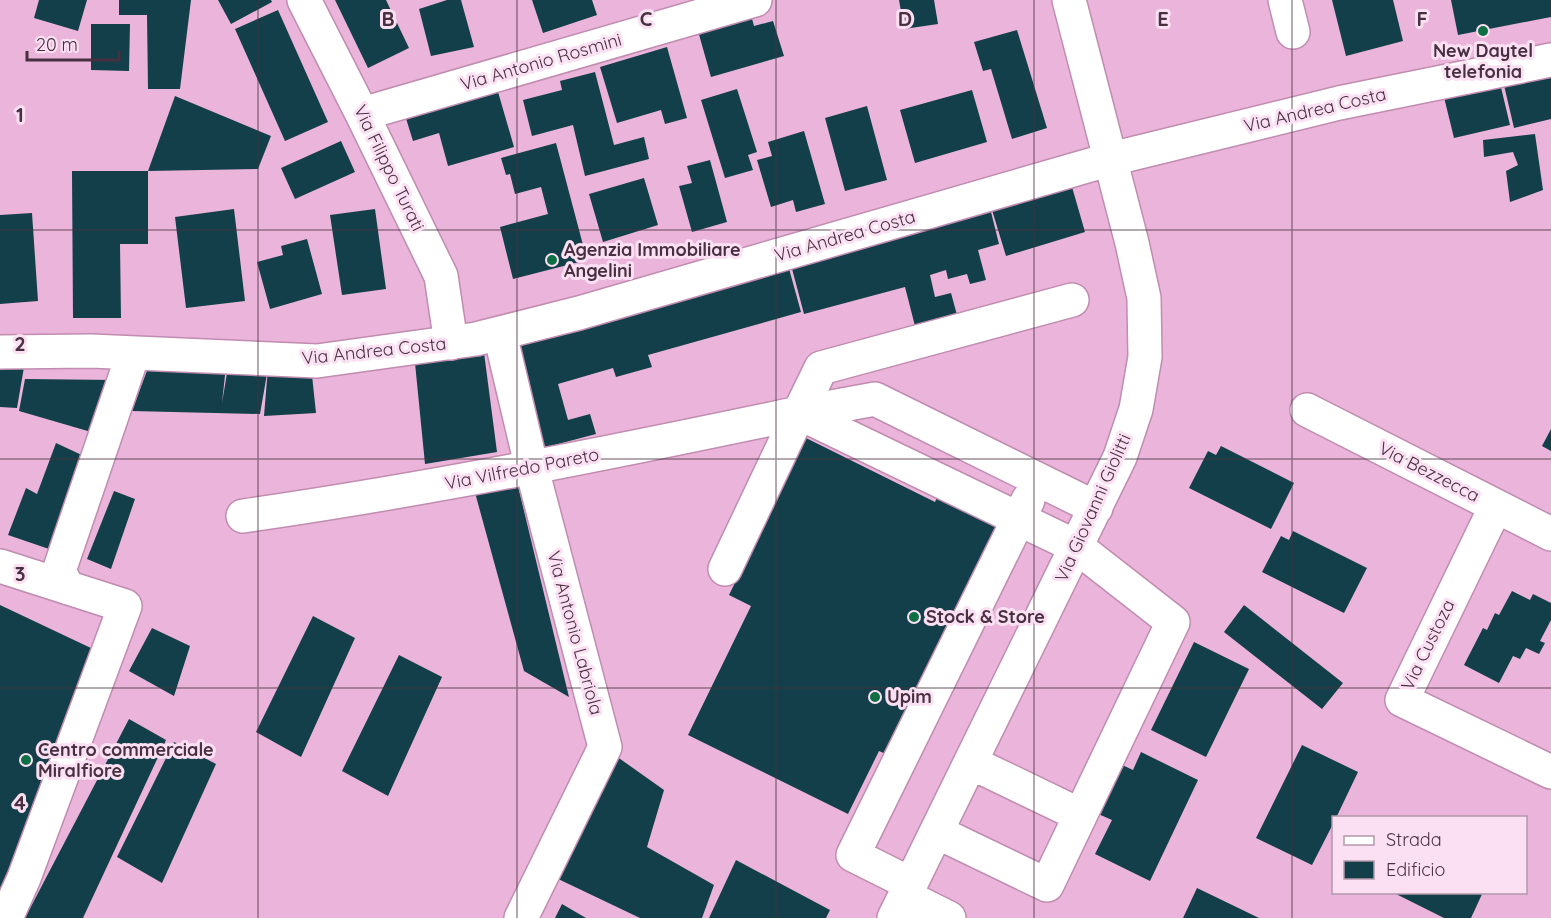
<svg xmlns="http://www.w3.org/2000/svg" width="1551" height="918" font-family="Quicksand,sans-serif">
  <style>
    .building { fill: #133f4a }
    .lines { fill: none; stroke-linecap: round; stroke-linejoin: round }
    .minor-casing { stroke: #c08cb0; stroke-width: 36 }
    .minor { stroke: #fff; stroke-width: 33 }
    .grid { fill: none; stroke: #473140; stroke-width: 1.5; stroke-opacity: 0.55 }
    .poi-dot { fill: #0e6f45; stroke: #fbdff2; stroke-width: 2 }
    .labels { text-anchor: middle; stroke-width: 6; stroke-linejoin: round; paint-order: stroke }
    .poi-label { font-size: 18px; font-weight: bold; fill: #473140; stroke: #fbdff2; text-anchor: start }
    .street-label { font-size: 18px; fill: #473140; stroke: #fbdff2 }
    .grid-label { font-size: 20px; text-anchor: middle; font-weight: bold; fill: #473140; stroke: #fbdff2; stroke-width: 6; stroke-linejoin: round; paint-order: stroke }
  </style>
  <rect width="100%" height="100%" fill="#ebb4da"/>
  <path class="building" d="M 39,0 L 87,0 L 78,31 L 34,18 Z
    M 119,0 L 191,0 L 180,89 L 148,89 L 147,15 L 119,15 Z
    M 218,0 L 271,0 L 272,2 L 231,24 Z
    M 335,0 L 386,0 L 409,48 L 368,68 Z
    M 447,0 L 461,0 L 474,47 L 431,56 L 419,9 Z
    M 532,0 L 592,0 L 597,15 L 543,33 Z
    M 899,0 L 934,0 L 938,24 L 904,29 Z
    M 1332,0 L 1393,0 L 1403,41 L 1346,56 Z
    M 1451,0 L 1551,0 L 1551,17 L 1458,35 Z
    M 278,10 L 328,122 L 285,141 L 235,29 Z
    M 751,15 L 754,26 L 773,21 L 784,56 L 711,77 L 698,31 Z
    M 91,24 L 130,24 L 129,71 L 91,70 Z
    M 1017,30 L 1047,128 L 1012,139 L 991,69 L 983,71 L 974,42 Z
    M 667,47 L 687,118 L 665,124 L 661,110 L 617,123 L 600,67 Z
    M 595,72 L 614,145 L 644,137 L 649,159 L 585,176 L 573,125 L 532,136 L 523,100 L 562,90 L 560,81 Z
    M 1551,72 L 1551,119 L 1514,128 L 1503,81 Z
    M 1499,79 L 1510,125 L 1454,138 L 1443,93 Z
    M 496,85 L 514,147 L 448,166 L 439,133 L 413,141 L 404,112 Z
    M 737,89 L 757,152 L 748,155 L 753,170 L 725,178 L 701,100 Z
    M 972,90 L 987,142 L 915,163 L 900,110 Z
    M 175,96 L 271,136 L 258,169 L 148,171 Z
    M 867,106 L 887,180 L 845,191 L 825,118 Z
    M 804,131 L 825,204 L 796,212 L 793,200 L 771,207 L 757,160 L 772,156 L 768,142 Z
    M 1535,134 L 1543,190 L 1510,202 L 1506,171 L 1518,165 L 1513,152 L 1484,157 L 1483,140 Z
    M 341,141 L 355,172 L 295,199 L 281,168 Z
    M 556,143 L 587,260 L 513,279 L 500,227 L 548,214 L 541,187 L 515,194 L 510,174 L 506,175 L 501,158 Z
    M 710,160 L 727,222 L 692,232 L 679,186 L 692,183 L 687,166 Z
    M 72,171 L 148,171 L 148,244 L 120,244 L 121,318 L 73,318 Z
    M 644,178 L 658,225 L 603,242 L 589,194 Z
    M 1072,187 L 1085,232 L 1006,256 L 992,210 Z
    M 234,209 L 245,301 L 186,308 L 175,217 Z
    M 375,209 L 386,289 L 342,295 L 330,215 Z
    M 991,212 L 999,244 L 978,250 L 986,280 L 970,284 L 967,274 L 948,279 L 946,270 L 930,275 L 935,297 L 951,293 L 957,315 L 915,326 L 905,287 L 804,314 L 791,265 Z
    M 32,213 L 38,301 L 0,304 L 0,215 Z
    M 307,239 L 322,294 L 270,309 L 257,262 L 283,255 L 281,246 Z
    M 788,265 L 801,312 L 648,355 L 652,367 L 616,377 L 613,368 L 558,384 L 568,420 L 590,414 L 596,434 L 543,448 L 513,343 Z
    M 483,345 L 497,452 L 425,464 L 414,353 Z
    M 0,365 L 24,367 L 17,408 L 0,407 Z
    M 226,366 L 222,403 L 228,367 L 311,366 L 316,413 L 264,416 L 268,368 L 260,414 L 132,411 L 148,368 Z
    M 25,379 L 114,380 L 98,434 L 19,411 Z
    M 1551,429 L 1551,451 L 1542,446 Z
    M 806,438 L 935,502 L 939,493 L 1002,524 L 888,755 L 879,751 L 848,814 L 688,735 L 751,606 L 729,595 Z
    M 56,443 L 86,457 L 49,549 L 8,535 L 26,488 L 37,494 Z
    M 1221,446 L 1294,483 L 1271,529 L 1189,488 L 1208,451 L 1216,455 Z
    M 517,482 L 569,697 L 524,671 L 474,489 Z
    M 114,491 L 135,499 L 111,569 L 87,559 Z
    M 1293,531 L 1367,568 L 1344,613 L 1262,572 L 1281,536 L 1289,540 Z
    M 1512,591 L 1530,600 L 1533,594 L 1551,603 L 1551,620 L 1540,641 L 1545,643 L 1539,654 L 1526,648 L 1520,659 L 1513,656 L 1499,683 L 1464,665 L 1483,628 L 1487,630 L 1495,613 L 1499,615 Z
    M 0,605 L 93,649 L 0,894 Z
    M 1244,605 L 1343,683 L 1322,709 L 1224,632 Z
    M 313,616 L 355,638 L 301,757 L 256,732 Z
    M 152,628 L 190,646 L 174,696 L 129,671 Z
    M 1194,642 L 1249,669 L 1206,757 L 1151,730 Z
    M 399,655 L 442,677 L 388,796 L 342,771 Z
    M 129,719 L 166,740 L 83,918 L 25,918 Z
    M 174,742 L 216,764 L 162,883 L 117,857 Z
    M 1302,745 L 1358,772 L 1336,818 L 1334,818 L 1334,822 L 1312,865 L 1256,838 Z
    M 1141,752 L 1198,780 L 1150,881 L 1095,854 L 1112,820 L 1096,813 L 1120,764 L 1133,770 Z
    M 616,756 L 664,790 L 647,847 L 714,885 L 702,918 L 640,918 L 554,877 Z
    M 736,860 L 830,910 L 826,918 L 709,918 Z
    M 1197,888 L 1259,918 L 1183,918 Z
    M 1392,892 L 1483,892 L 1471,918 L 1444,918 Z
    M 562,904 L 586,918 L 555,918 Z"/>
  <g class="lines">
    <defs>
      <path id="minor" d="M 304,0 L 362,114 L 441,276 L 451,343
        M 1285,0 L 1293,32
        M 362,114 L 755,0
        M 500,334 L 532,469 L 605,747 L 521,918
        M 0,352 L 91,351 L 317,361 L 476,339 L 579,313 L 1111,159 L 1339,103 L 1551,60
        M 1307,410 L 1551,534
        M 799,413 L 1077,547 L 1173,622 L 1047,885 L 937,832
        M 799,413 L 821,368 L 1072,300
        M 1496,506 L 1402,700 L 1551,772
        M 243,516 C 431,489 614,452 799,413
        M 0,566 L 125,606 L 24,878 L 6,918
        M 725,569 L 799,413 L 875,399 L 1096,508
        M 68,588 L 59,571 L 133,354
        M 972,763 L 1080,815
        M 911,884 L 853,855 L 1028,500
        M 905,896 L 949,918
        M 894,918 L 1120,457 L 1136,409 L 1145,357 L 1144,298 L 1132,243 L 1069,0"/>
    </defs>
    <use href="#minor" class="minor-casing"/>
    <use href="#minor" class="minor"/>
  </g>
  <path class="grid" d="M 258,0 L 258,918M 517,0 L 517,918M 776,0 L 776,918M 1034,0 L 1034,918M 1292,0 L 1292,918M 0,230 L 1551,230M 0,459 L 1551,459M 0,688 L 1551,688"/>
  <g class="poi-dot">
    <circle cx="1483" cy="31" r="6"/>
    <circle cx="552" cy="260" r="6"/>
    <circle cx="914" cy="617" r="6"/>
    <circle cx="875" cy="697" r="6"/>
    <circle cx="26" cy="760" r="6"/>
  </g>
  <g class="labels">
    <g class="poi-label">
      <text x="1483" y="57" text-anchor="middle">New Daytel<tspan x="1483" dy="21">telefonia</tspan></text>
      <text x="564" y="256">Agenzia Immobiliare<tspan x="564" dy="21">Angelini</tspan></text>
      <text x="926" y="623">Stock &amp; Store</text>
      <text x="887" y="703">Upim</text>
      <text x="38" y="756">Centro commerciale<tspan x="38" dy="21">Miralfiore</tspan></text>
    </g>
    <g class="street-label">
      <text transform="translate(541 62) rotate(-16)" y="6">Via Antonio Rosmini</text>
      <text transform="translate(1315 110) rotate(-13)" y="6">Via Andrea Costa</text>
      <text transform="translate(389 168) rotate(64)" y="6">Via Filippo Turati</text>
      <text transform="translate(845 236) rotate(-16)" y="6">Via Andrea Costa</text>
      <text transform="translate(374 351) rotate(-6)" y="6">Via Andrea Costa</text>
      <text transform="translate(522 469) rotate(-11)" y="6">Via Vilfredo Pareto</text>
      <text transform="translate(1429 472) rotate(27)" y="6">Via Bezzecca</text>
      <text transform="translate(1093 508) rotate(-66)" y="6">Via Giovanni Giolitti</text>
      <text transform="translate(575 633) rotate(75)" y="6">Via Antonio Labriola</text>
      <text transform="translate(1428 645) rotate(-64)" y="6">Via Custoza</text>
    </g>
  </g>
  <g class="grid-label">
    <text x="388" y="26">B</text>
    <text x="646" y="26">C</text>
    <text x="905" y="26">D</text>
    <text x="1163" y="26">E</text>
    <text x="1422" y="26">F</text>
    <text x="20" y="122">1</text>
    <text x="20" y="351">2</text>
    <text x="20" y="581">3</text>
    <text x="20" y="810">4</text>
  </g>
  <rect x="1332" y="816" width="195" height="78" fill="#fbdff2" stroke="#b399ab" stroke-width="1.5"/>
  <rect x="1344" y="836" width="30" height="9" fill="#ffffff" stroke="#b399ab" stroke-width="1.5"/>
  <text x="1386" y="846" font-size="18" fill="#473140">Strada</text>
  <rect x="1344" y="861" width="30" height="18" fill="#133f4a" stroke="#b399ab" stroke-width="1.5"/>
  <text x="1386" y="876" font-size="18" fill="#473140">Edificio</text>
  <path d="M27 51v9h92v-9" fill="none" stroke="#473140" stroke-width="3"/>
  <text x="36" y="51" font-size="18" fill="#473140" stroke="#fbdff2" stroke-width="4.5" paint-order="stroke">20 m</text>
</svg>
